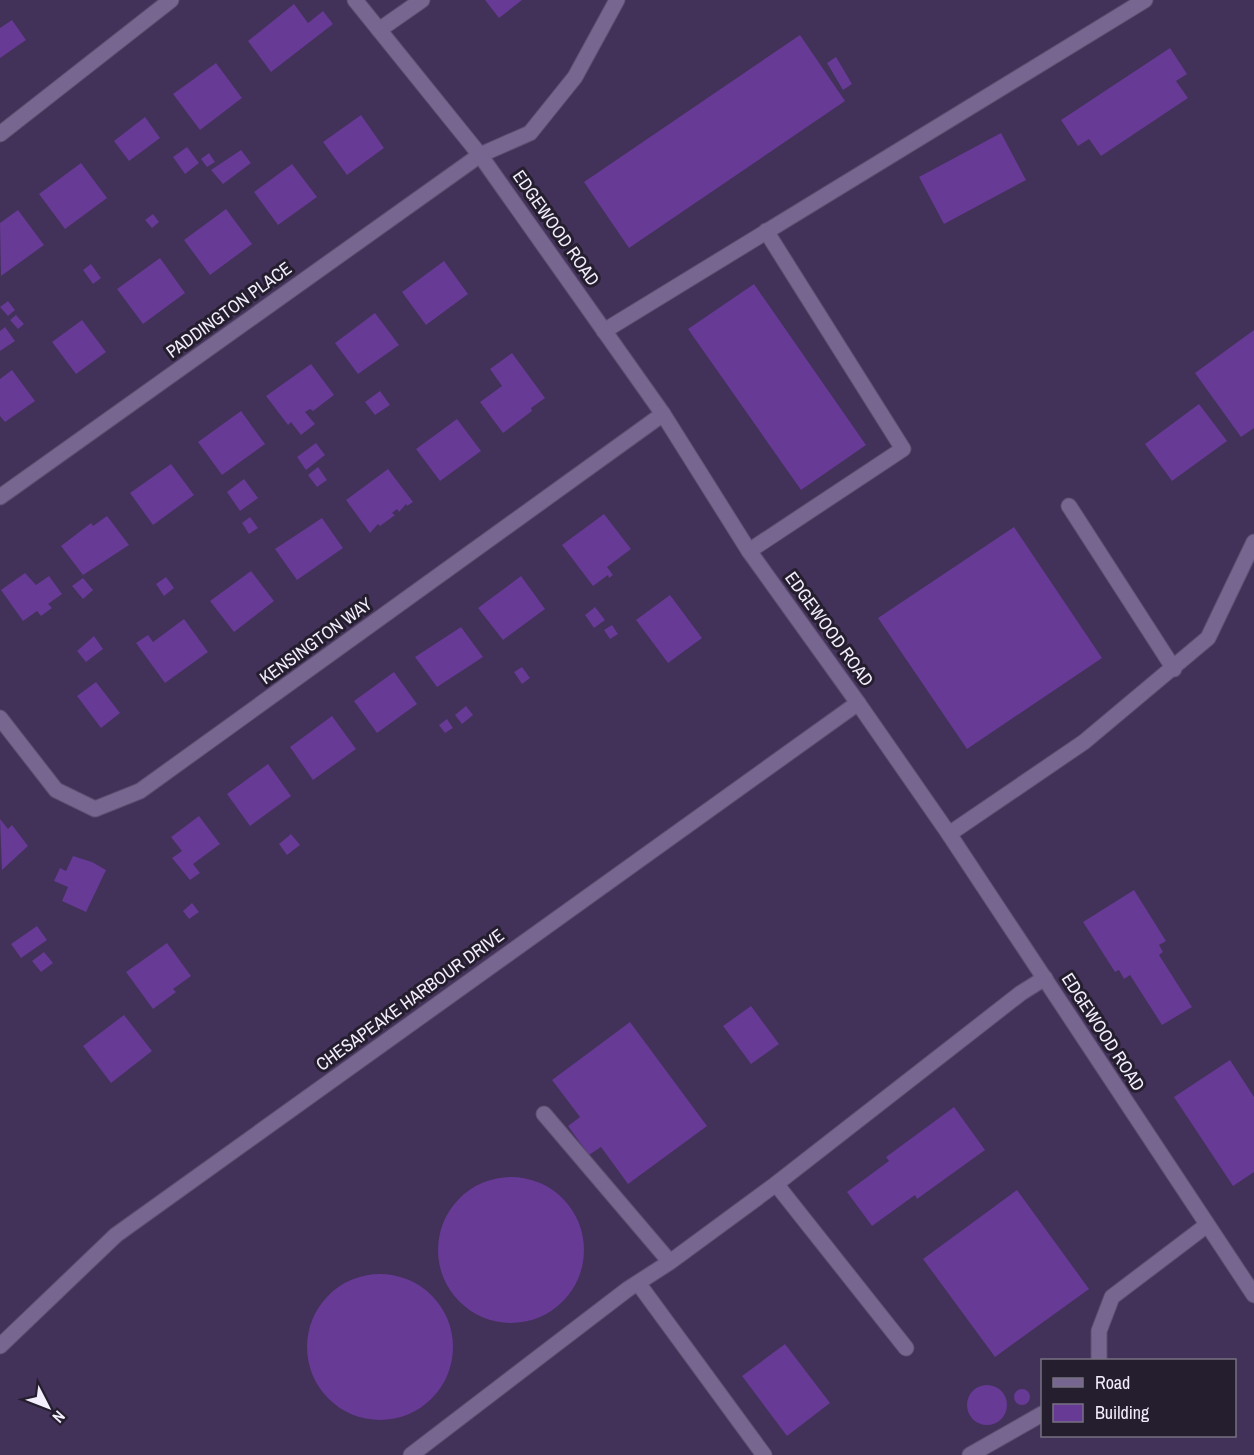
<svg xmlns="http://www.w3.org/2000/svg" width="1254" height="1455" font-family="'Archivo Narrow',sans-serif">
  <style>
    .building { fill: #663a95 }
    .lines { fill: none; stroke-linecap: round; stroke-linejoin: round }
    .service-casing { stroke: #5e4f72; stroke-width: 17 }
    .minor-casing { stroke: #5e4f72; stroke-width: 17 }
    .tertiary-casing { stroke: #5e4f72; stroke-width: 17 }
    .service { stroke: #77668f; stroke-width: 15 }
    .minor { stroke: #77668f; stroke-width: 15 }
    .tertiary { stroke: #77668f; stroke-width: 15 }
    .labels { text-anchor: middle; stroke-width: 6; stroke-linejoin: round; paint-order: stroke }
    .street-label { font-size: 18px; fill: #f3eefc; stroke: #251e2f }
  </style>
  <rect width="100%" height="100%" fill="#423158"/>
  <path class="building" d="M 485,0 L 522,0 L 499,18 Z
    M 294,4 L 308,23 L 323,11 L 333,24 L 271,72 L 248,41 Z
    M 12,20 L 26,40 L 0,58 L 0,28 Z
    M 800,35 L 845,101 L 629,248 L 584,182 Z
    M 1170,48 L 1187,74 L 1176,81 L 1188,98 L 1101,156 L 1089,139 L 1078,146 L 1061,120 Z
    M 836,57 L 852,84 L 843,90 L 827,63 Z
    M 216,63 L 242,98 L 200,130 L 173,94 Z
    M 361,115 L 384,148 L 347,175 L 323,142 Z
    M 145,117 L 160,138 L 129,161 L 114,141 Z
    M 1001,133 L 1026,180 L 944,224 L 919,177 Z
    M 187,147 L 199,163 L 185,174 L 173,157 Z
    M 241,150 L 251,163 L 223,184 L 211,170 Z
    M 209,153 L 215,162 L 207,167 L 201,159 Z
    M 81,163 L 107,198 L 65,229 L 39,194 Z
    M 292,164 L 317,197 L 278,225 L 254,192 Z
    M 226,209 L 252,244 L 210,275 L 184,240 Z
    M 18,210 L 44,245 L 1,276 L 0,223 Z
    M 153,214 L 159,222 L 152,228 L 145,220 Z
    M 160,258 L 185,293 L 143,324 L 117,289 Z
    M 444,261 L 468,294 L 426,325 L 402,292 Z
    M 91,264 L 101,278 L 93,284 L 83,270 Z
    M 754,284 L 866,445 L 801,490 L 688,329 Z
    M 8,301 L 15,310 L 8,316 L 0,307 Z
    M 375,313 L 399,345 L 358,374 L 335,343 Z
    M 16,315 L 24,324 L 18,329 L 10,320 Z
    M 82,320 L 106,352 L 76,374 L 52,342 Z
    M 5,327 L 15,341 L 0,351 L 0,331 Z
    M 1254,330 L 1254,428 L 1241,437 L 1195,373 Z
    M 512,353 L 545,398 L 531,408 L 532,411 L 503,433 L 480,402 L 502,386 L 490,369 Z
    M 311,364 L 334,395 L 313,411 L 310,409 L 305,412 L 315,424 L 301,435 L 291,422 L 288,425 L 266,396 Z
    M 12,370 L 35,401 L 5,422 L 0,416 L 0,379 Z
    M 380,391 L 390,405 L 375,415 L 365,402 Z
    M 1199,404 L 1227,441 L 1172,481 L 1145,444 Z
    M 241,411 L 265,444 L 222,475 L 198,442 Z
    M 457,419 L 481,451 L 440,481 L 416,449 Z
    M 316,443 L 325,455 L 306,470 L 297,457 Z
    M 171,464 L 194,495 L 153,525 L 130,493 Z
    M 318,467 L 327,480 L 317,487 L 308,475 Z
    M 388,469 L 413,502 L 407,506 L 406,504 L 399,512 L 397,509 L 392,513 L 395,515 L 380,526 L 378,524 L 370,533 L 346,500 Z
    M 244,479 L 258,498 L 240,511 L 227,492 Z
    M 604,514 L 631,549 L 607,567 L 613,575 L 609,578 L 608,575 L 593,586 L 562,545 Z
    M 107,516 L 129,545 L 83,575 L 61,546 L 91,523 L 93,526 Z
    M 250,517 L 258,528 L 249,534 L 242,523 Z
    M 322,518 L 343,548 L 297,580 L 275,549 Z
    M 1014,527 L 1102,658 L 967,749 L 878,618 Z
    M 251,571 L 274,601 L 234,632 L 210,601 Z
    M 25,573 L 36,585 L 49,576 L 62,594 L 48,604 L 52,608 L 41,616 L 37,611 L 23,621 L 1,590 Z
    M 521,576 L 545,609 L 503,640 L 478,608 Z
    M 166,577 L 174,588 L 164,596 L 156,584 Z
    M 83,578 L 93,590 L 83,599 L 72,586 Z
    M 670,595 L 702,638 L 668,663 L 636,620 Z
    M 595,607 L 605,620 L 594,628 L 585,615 Z
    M 184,619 L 208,652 L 165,683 L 136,643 L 148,635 L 153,642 Z
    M 612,625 L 618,634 L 610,639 L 604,630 Z
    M 461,627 L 483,657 L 437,687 L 415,657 Z
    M 94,636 L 103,649 L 86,662 L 77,651 Z
    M 522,667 L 530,678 L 522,684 L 514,672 Z
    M 394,672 L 417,704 L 377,733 L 354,701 Z
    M 96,682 L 120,713 L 101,728 L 77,696 Z
    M 466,706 L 473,715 L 462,724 L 455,715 Z
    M 332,716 L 356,749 L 313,780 L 290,747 Z
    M 447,719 L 453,728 L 445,733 L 439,725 Z
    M 268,764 L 291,796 L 250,826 L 227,794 Z
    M 199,816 L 220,844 L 193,864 L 200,873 L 190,880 L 172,858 L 182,851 L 171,837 Z
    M 0,819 L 8,829 L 12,825 L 28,846 L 2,870 Z
    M 291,834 L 300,845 L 287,855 L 279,844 Z
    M 73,856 L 92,862 L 106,870 L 86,912 L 62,901 L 68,887 L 54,881 L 60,868 L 66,871 Z
    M 1134,890 L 1166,941 L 1159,945 L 1163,952 L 1159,955 L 1192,1007 L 1162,1025 L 1130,975 L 1124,979 L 1119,970 L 1115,972 L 1083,922 Z
    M 192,903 L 199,912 L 189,919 L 183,911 Z
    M 37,926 L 47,940 L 21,958 L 11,944 Z
    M 167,943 L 191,976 L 173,989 L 176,992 L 153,1009 L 126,972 Z
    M 44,952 L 53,963 L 41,972 L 32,961 Z
    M 751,1006 L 779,1044 L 751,1064 L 723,1026 Z
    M 124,1015 L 152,1051 L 111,1083 L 83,1046 Z
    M 630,1022 L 707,1126 L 628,1184 L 601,1147 L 589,1155 L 568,1126 L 580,1117 L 552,1080 Z
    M 1230,1060 L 1254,1097 L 1254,1172 L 1233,1186 L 1174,1097 Z
    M 954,1107 L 985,1150 L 917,1199 L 915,1195 L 872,1226 L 847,1192 L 889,1161 L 886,1157 Z
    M438 1250a73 73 0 1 1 146 0a73 73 0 1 1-146 0Z
    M 1017,1190 L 1089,1289 L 995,1357 L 923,1259 Z
    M307 1347a73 73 0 1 1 146 0a73 73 0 1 1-146 0Z
    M 785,1344 L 830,1403 L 787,1436 L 742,1376 Z
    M967 1405a20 20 0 1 1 40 0a20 20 0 1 1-40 0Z
    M1014 1397a8 8 0 1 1 16 0a8 8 0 1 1-16 0Z"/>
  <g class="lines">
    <defs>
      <path id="service" d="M 379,30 L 422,0
        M 604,331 L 1145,0
        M 1069,506 L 1174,669
        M 749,551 L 903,449 L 766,231
        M 949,834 L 1084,742 L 1208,638 L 1254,542
        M 544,1114 L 670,1262
        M 776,1184 L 906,1348
        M 638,1283 L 764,1455
        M 1099,1360 L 1099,1331 L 1112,1297 L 1207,1225
        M 411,1455 L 628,1289 L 670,1262 L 776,1184 L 1021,993 L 1045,978
        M 970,1455 L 1042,1414"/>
      <path id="minor" d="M 0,134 L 171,0
        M 0,497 L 480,155 L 530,133 L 575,77 L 617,0
        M 0,718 L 56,790 L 95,809 L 140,791 L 663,414
        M 0,1346 L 116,1235 L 858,703 L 949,834 L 1254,1295"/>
      <path id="tertiary" d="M 355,0 L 480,155 L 663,414 L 749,551 L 858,703"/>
    </defs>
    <use href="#service" class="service-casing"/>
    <use href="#minor" class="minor-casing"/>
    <use href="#tertiary" class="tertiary-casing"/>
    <use href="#service" class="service"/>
    <use href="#minor" class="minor"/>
    <use href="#tertiary" class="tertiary"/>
  </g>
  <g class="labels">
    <g class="street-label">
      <text transform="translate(556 228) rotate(55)" y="6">EDGEWOOD ROAD</text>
      <text transform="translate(229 310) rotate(-36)" y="6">PADDINGTON PLACE</text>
      <text transform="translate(829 629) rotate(54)" y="6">EDGEWOOD ROAD</text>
      <text transform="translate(316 641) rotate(-36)" y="6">KENSINGTON WAY</text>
      <text transform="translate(410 1000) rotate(-36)" y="6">CHESAPEAKE HARBOUR DRIVE</text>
      <text transform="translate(1103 1032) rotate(57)" y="6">EDGEWOOD ROAD</text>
    </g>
  </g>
  <rect x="1041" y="1359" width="195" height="78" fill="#251e2f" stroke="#777181" stroke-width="1.5"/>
  <rect x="1053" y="1378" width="30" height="9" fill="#77668f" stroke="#777181" stroke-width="1.5"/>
  <text x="1095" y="1389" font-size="18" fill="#f3eefc">Road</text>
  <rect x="1053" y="1404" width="30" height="18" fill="#663a95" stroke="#777181" stroke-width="1.5"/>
  <text x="1095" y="1419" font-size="18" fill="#f3eefc">Building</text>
  <g transform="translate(48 1407) rotate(132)" stroke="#251e2f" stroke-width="4.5" paint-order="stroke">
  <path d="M0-4.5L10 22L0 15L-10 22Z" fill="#f3eefc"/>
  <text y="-9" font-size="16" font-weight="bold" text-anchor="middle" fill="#f3eefc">N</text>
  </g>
</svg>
